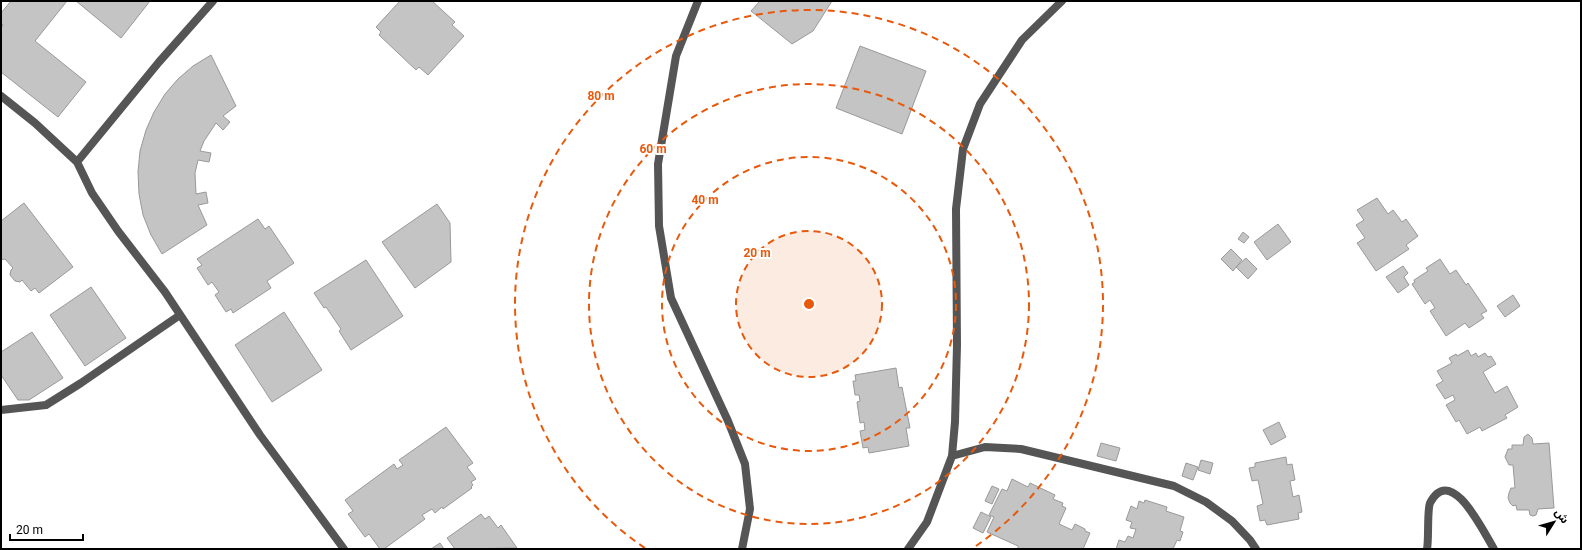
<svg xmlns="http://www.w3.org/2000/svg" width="1582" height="550" font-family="Roboto,'Noto Sans Arabic',sans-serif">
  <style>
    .building { fill: #c4c4c4; stroke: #999 }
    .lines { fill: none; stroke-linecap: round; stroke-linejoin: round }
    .minor { stroke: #555; stroke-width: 8 }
    .ring { fill: none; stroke: #e8590c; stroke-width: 2; stroke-dasharray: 7 5 }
    .centre { fill: #e8590c; stroke: #fff; stroke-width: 2 }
    .ring-label { font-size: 12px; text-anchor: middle; font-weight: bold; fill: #e8590c; stroke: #fff; stroke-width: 4; stroke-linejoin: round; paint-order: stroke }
  </style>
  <rect width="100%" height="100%" fill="#fff"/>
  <path class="building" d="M 11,1 L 67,1 L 35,41 L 86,82 L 58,117 L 1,72 L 1,28 L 3,25 L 1,23 L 1,13 Z
    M 76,1 L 150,1 L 121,38 Z
    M 400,1 L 432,1 L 455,22 L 452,25 L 464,36 L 428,75 L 419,67 L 416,70 L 379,35 L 381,32 L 376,27 Z
    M 760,1 L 832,1 L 813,31 L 792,44 L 751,11 Z
    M 860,46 L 926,71 L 902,134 L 836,108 Z
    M 211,55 L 236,106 L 223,116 L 230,122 L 223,130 L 216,123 L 204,141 L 200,151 L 211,153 L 209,162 L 198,160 L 195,173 L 196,194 L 206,192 L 208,203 L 198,205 L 207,225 L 162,254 L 151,235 L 143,215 L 139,194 L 138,172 L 140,151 L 146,130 L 154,112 L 165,94 L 178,79 L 193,66 Z
    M 1377,198 L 1388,214 L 1393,210 L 1402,222 L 1406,219 L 1418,236 L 1406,245 L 1409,249 L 1376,271 L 1357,243 L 1365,238 L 1356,225 L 1364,220 L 1357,210 Z
    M 24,203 L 73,267 L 39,293 L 35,288 L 31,291 L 22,280 L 20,282 L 15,281 L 10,275 L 11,270 L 13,268 L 5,259 L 1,260 L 1,221 Z
    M 437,204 L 450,223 L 451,262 L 415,288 L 382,242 Z
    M 258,219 L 265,229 L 269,226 L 294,263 L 267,281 L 271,288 L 233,313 L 231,309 L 226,312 L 215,295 L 219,292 L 212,282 L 208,285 L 197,268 L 202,265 L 197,259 Z
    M 1278,224 L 1291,242 L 1267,260 L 1254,242 Z
    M 1243,232 L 1249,237 L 1244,243 L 1238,239 Z
    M 1231,249 L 1242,260 L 1233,271 L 1221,259 Z
    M 1246,258 L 1257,269 L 1248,279 L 1236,267 Z
    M 1440,259 L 1450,274 L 1456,270 L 1466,285 L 1468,283 L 1487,311 L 1481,314 L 1484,318 L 1469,328 L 1465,323 L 1446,336 L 1430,311 L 1435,308 L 1430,300 L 1425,304 L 1412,284 L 1415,282 L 1414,280 L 1428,271 L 1426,268 Z
    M 366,260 L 403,316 L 351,350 L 339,331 L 341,329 L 326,307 L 324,308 L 314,293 Z
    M 1403,266 L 1408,273 L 1404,277 L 1409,285 L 1398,293 L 1386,277 Z
    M 91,287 L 126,338 L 85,366 L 50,315 Z
    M 1513,295 L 1520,306 L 1505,317 L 1497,306 Z
    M 284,312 L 322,370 L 272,402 L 235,345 Z
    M 32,332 L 63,378 L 29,400 L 18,400 L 1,375 L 1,352 Z
    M 1468,350 L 1471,356 L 1476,353 L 1478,357 L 1485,353 L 1488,357 L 1491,356 L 1496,364 L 1483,372 L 1495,393 L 1507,386 L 1518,407 L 1505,415 L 1507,418 L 1482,431 L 1480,427 L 1467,434 L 1459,420 L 1456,422 L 1446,405 L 1455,400 L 1453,395 L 1445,399 L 1436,385 L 1443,381 L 1437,371 L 1452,363 L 1449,358 L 1456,354 L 1457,356 Z
    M 896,368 L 899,388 L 902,387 L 910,428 L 906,428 L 909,446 L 869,453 L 868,447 L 863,448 L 860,431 L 865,430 L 864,422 L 860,423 L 857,402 L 860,401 L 859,395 L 855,395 L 853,381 L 856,381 L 855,375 Z
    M 1279,422 L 1286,437 L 1271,445 L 1263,430 Z
    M 446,427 L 473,463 L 467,467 L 476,479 L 471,482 L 473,485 L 471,487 L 472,488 L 443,509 L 442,507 L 435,513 L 432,509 L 422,515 L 425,519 L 384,549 L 380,549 L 369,534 L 365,537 L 348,514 L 353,511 L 345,500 L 394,464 L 397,469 L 403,465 L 399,460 Z
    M 1528,434 L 1532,438 L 1533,444 L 1549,443 L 1554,508 L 1538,509 L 1536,515 L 1533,516 L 1530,515 L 1529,510 L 1517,510 L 1516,505 L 1513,506 L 1510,503 L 1508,498 L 1509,493 L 1511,488 L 1515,488 L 1513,465 L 1509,465 L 1505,457 L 1508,449 L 1512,449 L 1512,445 L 1523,445 L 1524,437 Z
    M 1101,443 L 1120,448 L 1116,461 L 1097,456 Z
    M 1286,457 L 1287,465 L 1292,464 L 1295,480 L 1290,481 L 1293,497 L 1299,495 L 1302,512 L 1298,513 L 1299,519 L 1267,525 L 1265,520 L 1260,521 L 1257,506 L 1263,504 L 1258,480 L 1252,481 L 1249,468 L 1255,467 L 1255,463 Z
    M 1201,460 L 1213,463 L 1210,474 L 1198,470 Z
    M 1186,463 L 1198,467 L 1193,480 L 1182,476 Z
    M 1012,479 L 1028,487 L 1030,483 L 1055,495 L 1053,499 L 1063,503 L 1062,506 L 1066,508 L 1059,524 L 1072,530 L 1075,524 L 1085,529 L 1085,531 L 1090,533 L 1083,549 L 1018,549 L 1018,546 L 987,532 L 994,517 L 989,515 L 1002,489 L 1007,491 Z
    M 992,486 L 999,489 L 992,504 L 985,501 Z
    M 1145,500 L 1167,507 L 1166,511 L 1184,517 L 1180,531 L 1183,532 L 1180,541 L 1177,540 L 1173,549 L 1116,549 L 1119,540 L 1125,542 L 1128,536 L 1133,538 L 1136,529 L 1130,528 L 1132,522 L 1126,520 L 1131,506 L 1137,509 L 1139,501 L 1144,503 Z
    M 981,512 L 991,517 L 983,533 L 973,528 Z
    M 481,514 L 485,519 L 489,516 L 498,528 L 501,525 L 517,548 L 455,549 L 447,538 Z
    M 440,543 L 444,549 L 431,549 Z"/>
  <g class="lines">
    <path class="minor" d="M 698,1 L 676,56 L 658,164 L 659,226 L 671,298 L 728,421 L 745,464 L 750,509 L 742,549
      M 1,96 L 35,123 L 77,162 L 92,193 L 118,231 L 165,292 L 260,435 L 344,549
      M 77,162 L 159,62 L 213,1
      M 1,410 L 46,405 L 81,383 L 180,315
      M 952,456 L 985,447 L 1021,449 L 1174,486 L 1206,502 L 1232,521 L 1250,540 L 1256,549
      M 908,549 L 927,522 L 952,456 L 955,422 L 957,345 L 956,209 L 963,149 L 980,104 L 1022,40 L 1062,1
      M 1427,549 C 1429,539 1427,510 1430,503 C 1451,462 1484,533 1494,549"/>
  </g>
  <circle cx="809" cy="304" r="73" fill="#e8590c" fill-opacity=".12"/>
  <g class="ring">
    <circle cx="809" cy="304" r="73"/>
    <circle cx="809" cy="304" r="147"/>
    <circle cx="809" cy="304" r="220"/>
    <path d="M645 548A294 294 0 1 1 973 548"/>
  </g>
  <circle cx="809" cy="304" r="6" class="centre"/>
  <g class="ring-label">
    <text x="601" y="100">80 m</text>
    <text x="653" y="153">60 m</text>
    <text x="705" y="204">40 m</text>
    <text x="757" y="257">20 m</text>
  </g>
  <rect width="1582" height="550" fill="none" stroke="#000000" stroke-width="4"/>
  <g transform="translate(1554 522) rotate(53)" stroke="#ffffff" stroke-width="3" paint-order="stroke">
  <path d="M0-3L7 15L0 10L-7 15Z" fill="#000000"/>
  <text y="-6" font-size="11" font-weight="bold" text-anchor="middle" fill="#000000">ش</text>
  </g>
  <path d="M10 534v6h73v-6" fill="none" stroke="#000000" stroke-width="2"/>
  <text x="16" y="534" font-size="12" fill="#000000" stroke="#ffffff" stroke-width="3" paint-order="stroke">20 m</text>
</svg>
